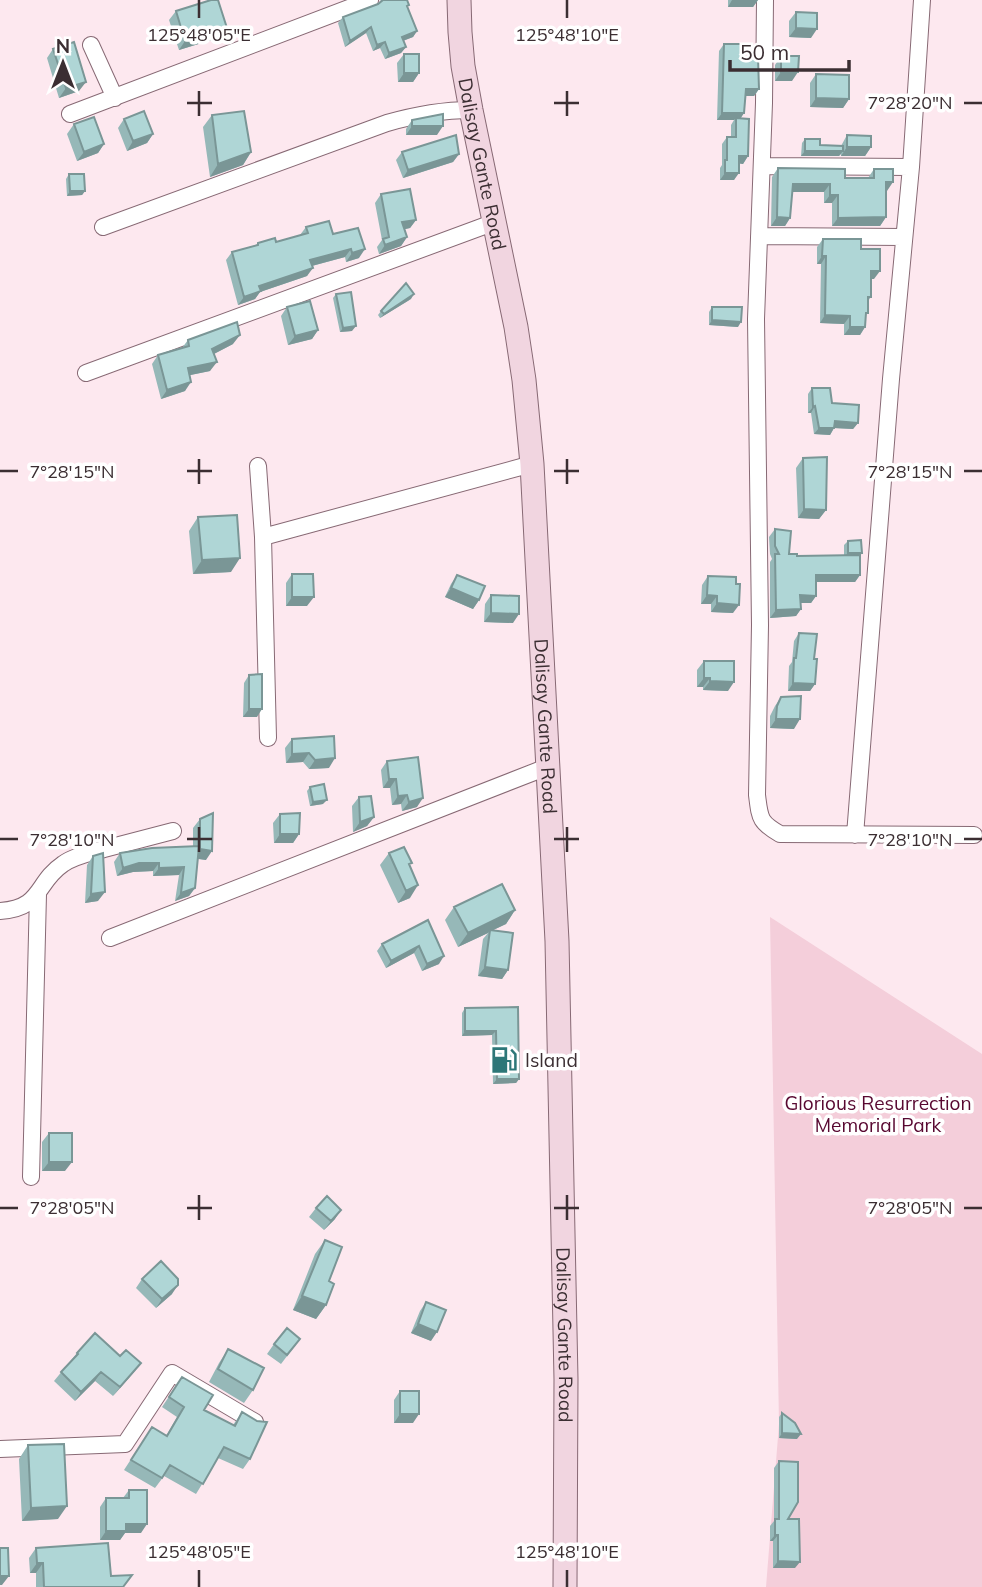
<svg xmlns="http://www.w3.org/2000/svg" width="982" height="1587" font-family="Mulish,sans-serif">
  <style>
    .green { fill: #f4ceda }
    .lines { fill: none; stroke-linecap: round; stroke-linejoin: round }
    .street-casing { stroke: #876974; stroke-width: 18 }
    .secondary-casing { stroke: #876974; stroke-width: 25 }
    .street { stroke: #fff; stroke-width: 16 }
    .secondary { stroke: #f1d5e0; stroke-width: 23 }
    .wall { fill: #96b8b8 }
    .shaded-wall { fill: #7a9696 }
    .building { fill: #afd6d6; stroke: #7a9696; stroke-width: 2 }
    .ticks { fill: none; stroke: #3b2e32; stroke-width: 2.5 }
    .labels { text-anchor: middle; stroke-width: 7; stroke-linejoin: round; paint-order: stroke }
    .street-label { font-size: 19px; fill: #3b2e32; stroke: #fff }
    .poi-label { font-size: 19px; fill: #3b2e32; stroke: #fff; text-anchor: start }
    .park-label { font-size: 19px; fill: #580831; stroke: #fff }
    .ticks-label { font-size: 18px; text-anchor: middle; fill: #3b2e32; stroke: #fff; stroke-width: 7; stroke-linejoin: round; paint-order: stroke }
  </style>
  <rect width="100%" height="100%" fill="#fde8ef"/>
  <path class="green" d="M 770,917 L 982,1054 L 982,1587 L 766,1587 L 779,1424 Z"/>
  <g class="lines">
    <defs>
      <path id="street" d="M 765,0 L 764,103 L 756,319 L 760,625 L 757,795 C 760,818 759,822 780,834 L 974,835
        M 91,45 L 115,98
        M 70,114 L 370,0
        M 762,166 L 911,167
        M 103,227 L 387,123 C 415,115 442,110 471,110
        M 759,236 L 904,237
        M 86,373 L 495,222
        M 258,466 L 263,537 L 268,738
        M 263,537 L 532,464
        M 855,835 L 891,379 L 911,167 L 922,0
        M 0,911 C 43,908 35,883 63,864 C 74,856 90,853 104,849 C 127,843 150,837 173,831
        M 110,938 L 547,767
        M 31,1177 L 38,894
        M 0,1449 L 125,1444 L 172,1373 L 255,1422"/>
      <g id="secondary">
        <path id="s1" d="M 459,0 L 460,32 L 463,66 L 471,110 L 516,327 L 524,380 L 532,464 L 557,941 L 566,1379 L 565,1587"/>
      </g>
    </defs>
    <use href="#street" class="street-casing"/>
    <use href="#secondary" class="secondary-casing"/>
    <use href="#street" class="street"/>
    <use href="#secondary" class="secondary"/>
  </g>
  <path class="wall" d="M 381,0 L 407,0 L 407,7 L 417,31 L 413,37 L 403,41 L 406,47 L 401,53 L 385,59 L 380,48 L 373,51 L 366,33 L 345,47 L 338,23 L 343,17 L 378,4 Z
    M 728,0 L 758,0 L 753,7 L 728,7 Z
    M 176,11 L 227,28 L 221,37 L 179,50 L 169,20 Z
    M 796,12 L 811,38 L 789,37 L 789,21 Z
    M 724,44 L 742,57 L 759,89 L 754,96 L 745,96 L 744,113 L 740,118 L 748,156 L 743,164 L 739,163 L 734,180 L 720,180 L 720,168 L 722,165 L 722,144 L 727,137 L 731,137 L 731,125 L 734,120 L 717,120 L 719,51 Z
    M 53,49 L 79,91 L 59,98 L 47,58 Z
    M 404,54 L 419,73 L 413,82 L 398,82 L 397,63 Z
    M 781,56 L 792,81 L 775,81 L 775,65 Z
    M 816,74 L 849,99 L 843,108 L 810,107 L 810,83 Z
    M 212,115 L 251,152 L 243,165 L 210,177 L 203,127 Z
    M 124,119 L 153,134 L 147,143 L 127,151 L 118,128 Z
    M 412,120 L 437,135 L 406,135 L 406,129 Z
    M 74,124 L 104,144 L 98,153 L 77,161 L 67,134 Z
    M 847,135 L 871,147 L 865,156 L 841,156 L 841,154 L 839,156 L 801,156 L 802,143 L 805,139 L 820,145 L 841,146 Z
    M 402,152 L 459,154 L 453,162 L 403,178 L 396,160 Z
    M 778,168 L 845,178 L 868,178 L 874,169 L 887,191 L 886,191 L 886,217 L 880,226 L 832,226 L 832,203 L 824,203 L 824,192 L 792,192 L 790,218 L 785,226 L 771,226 L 772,177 Z
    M 69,174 L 85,191 L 82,195 L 67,196 L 66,179 Z
    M 381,194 L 416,220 L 410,228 L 404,229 L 407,237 L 401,246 L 379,254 L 377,247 L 382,240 L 375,203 Z
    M 306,227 L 333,234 L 358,228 L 359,258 L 346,262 L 345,257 L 312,266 L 307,276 L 260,292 L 255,299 L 238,305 L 226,260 L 232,252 L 256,245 L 258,243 L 276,242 L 300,235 Z
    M 823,239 L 861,249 L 874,279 L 871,279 L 871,297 L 868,301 L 865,318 L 865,327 L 860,335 L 844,335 L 844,324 L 820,323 L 821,264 L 817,264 L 817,247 Z
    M 336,294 L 352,331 L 340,332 L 333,298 Z
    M 411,299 L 380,318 L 378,315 L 381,311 Z
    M 287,307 L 318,330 L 312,339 L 288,345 L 281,316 Z
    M 712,307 L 738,327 L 709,325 L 709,312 Z
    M 188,340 L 233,344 L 214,354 L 210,371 L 190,375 L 185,391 L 161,399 L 152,364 L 158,355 L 182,348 Z
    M 812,388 L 858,423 L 853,429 L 834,428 L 830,435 L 814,434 L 811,413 L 808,413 L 808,394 Z
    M 803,458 L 826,510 L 819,519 L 798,518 L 796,468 Z
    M 198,517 L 231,572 L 193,574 L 189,531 Z
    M 775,529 L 789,554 L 797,556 L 844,556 L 844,545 L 848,541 L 862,553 L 860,556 L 860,575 L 855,582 L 816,582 L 816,596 L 811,603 L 801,603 L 801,609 L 796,616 L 770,618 L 770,562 L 772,559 L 770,554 L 769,537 Z
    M 292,574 L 307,606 L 286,606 L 286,583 Z
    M 457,575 L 479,600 L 473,609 L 445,597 L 451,584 Z
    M 708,576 L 736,584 L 733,613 L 711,612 L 711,604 L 701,604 L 702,585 Z
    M 491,595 L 513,623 L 484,622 L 485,604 Z
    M 799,633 L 814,659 L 815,684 L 810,691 L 788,691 L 789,666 L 792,662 L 794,641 Z
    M 704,661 L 728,691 L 703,690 L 703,687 L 697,687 L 697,670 Z
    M 249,675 L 257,717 L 243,717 L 244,683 Z
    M 781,697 L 794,729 L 770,728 L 770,716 L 775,706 Z
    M 292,739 L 329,768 L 309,769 L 303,762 L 286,763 L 285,748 Z
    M 387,761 L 417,807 L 402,811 L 401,804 L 392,805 L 390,788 L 383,788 L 381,770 Z
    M 310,787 L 323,804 L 310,806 L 307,791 Z
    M 359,797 L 374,817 L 367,826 L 353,832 L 352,806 Z
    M 280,814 L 299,834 L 293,843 L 274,843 L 273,823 Z
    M 200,819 L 206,860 L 198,859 L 195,888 L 189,896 L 175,901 L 179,875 L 153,876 L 153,871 L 133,872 L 117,876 L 114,862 L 120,853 L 193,846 L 193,828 Z
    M 389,853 L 410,866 L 410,898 L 398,903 L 380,865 Z
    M 93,856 L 98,901 L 85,903 L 87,865 Z
    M 454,907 L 515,910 L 506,924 L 493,930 L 508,970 L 502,979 L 478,976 L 483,939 L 488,933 L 458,947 L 445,920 Z
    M 428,920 L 439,964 L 422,971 L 414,953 L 386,968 L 377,951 L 382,944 Z
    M 518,1007 L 519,1079 L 516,1083 L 493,1084 L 492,1035 L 462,1036 L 462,1013 L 465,1008 Z
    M 49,1133 L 65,1171 L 42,1171 L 42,1142 Z
    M 316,1208 L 335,1219 L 324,1230 L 309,1217 Z
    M 325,1240 L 329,1281 L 326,1305 L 316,1319 L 293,1310 L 315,1254 Z
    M 142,1279 L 172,1294 L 156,1308 L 136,1288 Z
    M 426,1302 L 431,1341 L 411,1333 L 420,1311 Z
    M 300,1339 L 281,1364 L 267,1354 L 274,1344 Z
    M 228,1349 L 253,1390 L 244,1403 L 209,1382 L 219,1363 Z
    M 77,1353 L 120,1356 L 134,1372 L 113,1396 L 95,1381 L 75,1401 L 54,1381 Z
    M 182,1377 L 204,1410 L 233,1425 L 242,1412 L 250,1459 L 243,1469 L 218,1458 L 196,1494 L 164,1476 L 155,1488 L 124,1470 L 152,1427 L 166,1436 L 177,1417 L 162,1407 Z
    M 400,1391 L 413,1423 L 394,1423 L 394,1400 Z
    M 782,1413 L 797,1439 L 779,1438 L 779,1417 Z
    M 28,1445 L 58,1519 L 22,1521 L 19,1459 Z
    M 779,1461 L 788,1519 L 795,1568 L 773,1568 L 773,1541 L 770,1541 L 770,1526 L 774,1521 L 774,1468 Z
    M 129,1490 L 141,1533 L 125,1533 L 120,1540 L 100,1540 L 100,1507 L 106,1498 L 123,1498 Z
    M 36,1548 L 111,1576 L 124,1587 L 36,1587 L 36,1573 L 30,1573 L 29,1558 Z"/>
  <path class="shaded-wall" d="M 732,0 L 758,0 L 753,7 L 728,7 Z
    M 371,27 L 366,33 L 345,47 L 350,41 Z
    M 227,28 L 221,37 L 179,50 L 185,41 Z
    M 796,28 L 817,29 L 811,38 L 789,37 Z
    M 417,31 L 413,37 L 397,43 L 402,37 Z
    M 385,42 L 380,48 L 373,51 L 377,45 Z
    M 406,47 L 401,53 L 385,59 L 389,53 Z
    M 781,72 L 798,72 L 792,81 L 775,81 Z
    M 404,73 L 419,73 L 413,82 L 398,82 Z
    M 86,82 L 79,91 L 59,98 L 66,88 Z
    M 746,89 L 759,89 L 754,96 L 741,96 Z
    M 816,98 L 849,99 L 843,108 L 810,107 Z
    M 722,113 L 744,113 L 739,121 L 736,118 L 734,120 L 717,120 Z
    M 412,126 L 443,126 L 437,135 L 406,135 Z
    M 153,134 L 147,143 L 127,151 L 133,141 Z
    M 104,144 L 98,153 L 77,161 L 84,152 Z
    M 847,147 L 871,147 L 865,156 L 841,156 Z
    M 805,151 L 843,151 L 839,156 L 801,156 Z
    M 251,152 L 243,165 L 210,177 L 218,164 Z
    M 459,154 L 453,162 L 403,178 L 408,170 Z
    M 739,156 L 748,156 L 743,164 L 735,163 Z
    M 725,173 L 739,173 L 734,180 L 720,180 Z
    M 886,182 L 893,182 L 887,191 L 881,190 Z
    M 793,184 L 830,184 L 824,192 L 787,192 Z
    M 70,191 L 85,191 L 82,195 L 67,196 Z
    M 830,195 L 838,195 L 832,203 L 824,203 Z
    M 777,217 L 790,218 L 785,226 L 771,226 Z
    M 886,217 L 880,226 L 832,226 L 838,218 Z
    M 416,220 L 410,228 L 397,231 L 402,222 Z
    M 407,237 L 401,246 L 379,254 L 385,245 Z
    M 351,249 L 345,257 L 304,268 L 310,260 Z
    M 365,249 L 359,258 L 346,262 L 352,253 Z
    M 822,256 L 826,256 L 821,264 L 817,264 Z
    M 313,268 L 307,276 L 260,292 L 255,299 L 238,305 L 244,297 L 259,286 Z
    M 871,271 L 880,271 L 874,279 L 866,279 Z
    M 414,294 L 411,299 L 380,318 L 384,314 Z
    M 825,315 L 850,316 L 844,324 L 820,323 Z
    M 712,320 L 741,322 L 738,327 L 709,325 Z
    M 356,326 L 352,331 L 340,332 L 343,328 Z
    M 850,327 L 865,327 L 860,335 L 844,335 Z
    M 318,330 L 312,339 L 288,345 L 295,336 Z
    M 240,335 L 233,344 L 206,358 L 212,349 Z
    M 217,362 L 210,371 L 181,377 L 188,368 Z
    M 191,382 L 185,391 L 161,399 L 167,390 Z
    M 815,406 L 811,413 L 808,413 L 813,407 Z
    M 835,421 L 858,423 L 853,429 L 834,428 L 830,435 L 814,434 L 819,428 Z
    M 804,509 L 826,510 L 819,519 L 798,518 Z
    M 848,553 L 862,553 L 859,557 L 844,557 Z
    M 240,558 L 231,572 L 193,574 L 202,560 Z
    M 816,575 L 860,575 L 855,582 L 811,582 Z
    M 451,588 L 479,600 L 473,609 L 445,597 Z
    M 707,595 L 717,596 L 711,604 L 701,604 Z
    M 800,595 L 816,596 L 811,603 L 795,603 Z
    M 292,597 L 314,597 L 307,606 L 286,606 Z
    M 717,603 L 739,605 L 733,613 L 711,612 Z
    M 801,609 L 796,616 L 770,618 L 776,610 Z
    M 491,613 L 519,614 L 513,623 L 484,622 Z
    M 704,678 L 710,678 L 703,687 L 697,687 Z
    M 710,681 L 734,682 L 728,691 L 703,690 Z
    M 793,683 L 815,684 L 810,691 L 788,691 Z
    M 249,709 L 262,709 L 257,717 L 243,717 Z
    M 776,719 L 800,719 L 794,729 L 770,728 Z
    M 309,753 L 303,762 L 286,763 L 292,754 Z
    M 335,758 L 329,768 L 309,769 L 315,760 Z
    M 389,779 L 396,779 L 390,788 L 383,788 Z
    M 407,795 L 401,804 L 392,805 L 398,796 Z
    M 423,798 L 417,807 L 402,811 L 409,802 Z
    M 327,800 L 323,804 L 310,806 L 313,802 Z
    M 374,817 L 367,826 L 353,832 L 360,822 Z
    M 280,834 L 299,834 L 293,843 L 274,843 Z
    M 200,849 L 212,851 L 206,860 L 193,858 Z
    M 139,863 L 159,863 L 153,871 L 133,872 L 117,876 L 123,868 Z
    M 184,867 L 179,875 L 153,876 L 159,868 Z
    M 418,885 L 410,898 L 398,903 L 406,891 Z
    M 195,888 L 189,896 L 175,901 L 181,893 Z
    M 105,892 L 98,901 L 85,903 L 91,894 Z
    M 515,910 L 506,924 L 489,932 L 490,930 L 488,933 L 458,947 L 468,933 Z
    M 419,946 L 414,953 L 386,968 L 391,961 Z
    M 444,956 L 439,964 L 422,971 L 427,964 Z
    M 485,967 L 508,970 L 502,979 L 478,976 Z
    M 465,1031 L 496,1031 L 492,1035 L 462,1036 Z
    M 497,1079 L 519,1079 L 516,1083 L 493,1084 Z
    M 49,1162 L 72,1162 L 65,1171 L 42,1171 Z
    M 341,1210 L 335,1219 L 324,1230 L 331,1221 Z
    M 178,1285 L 172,1294 L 156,1308 L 162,1299 Z
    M 302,1296 L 326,1305 L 316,1319 L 293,1310 Z
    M 418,1324 L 437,1332 L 431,1341 L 411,1333 Z
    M 141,1363 L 134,1372 L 113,1396 L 120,1387 Z
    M 101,1372 L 95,1381 L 75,1401 L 81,1392 Z
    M 400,1414 L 419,1414 L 413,1423 L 394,1423 Z
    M 782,1433 L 801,1434 L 797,1439 L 779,1438 Z
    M 67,1506 L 58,1519 L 22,1521 L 31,1508 Z
    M 126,1524 L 147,1524 L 141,1533 L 125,1533 L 120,1540 L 100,1540 L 106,1531 Z
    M 775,1535 L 778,1535 L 773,1541 L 770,1541 Z
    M 778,1561 L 800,1562 L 795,1568 L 773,1568 Z
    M 37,1563 L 43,1563 L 36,1573 L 30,1573 Z
    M 0,1576 L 9,1576 L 2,1585 L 0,1585 Z"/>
  <path class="building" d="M 211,0 L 218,0 L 227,28 L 185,41 L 176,11 Z
    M 383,0 L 407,0 L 409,5 L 407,6 L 417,31 L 402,37 L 406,47 L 389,53 L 385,42 L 377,45 L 371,27 L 350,41 L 343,17 L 378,4 Z
    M 796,12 L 817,13 L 817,29 L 796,28 Z
    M 74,42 L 86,82 L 66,88 L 53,49 Z
    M 724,44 L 742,44 L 742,57 L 758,57 L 759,89 L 746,89 L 744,113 L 722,113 Z
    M 404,54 L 419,54 L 419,73 L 404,73 Z
    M 781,56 L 799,56 L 798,72 L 781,72 Z
    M 816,74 L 849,75 L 849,99 L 816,98 Z
    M 144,111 L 153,134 L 133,141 L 124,119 Z
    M 244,111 L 251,152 L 218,164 L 212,115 Z
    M 443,114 L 443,126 L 412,126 L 412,120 Z
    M 94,117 L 104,144 L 84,152 L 74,124 Z
    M 736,118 L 749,119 L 748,156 L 739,156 L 739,173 L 725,173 L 725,160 L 727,160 L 727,137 L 736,137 Z
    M 456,135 L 459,154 L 408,170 L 402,152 Z
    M 847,135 L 871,136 L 871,147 L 847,147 Z
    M 805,139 L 820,139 L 820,145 L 843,146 L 843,151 L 805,151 Z
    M 778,168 L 845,169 L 845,178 L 874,178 L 874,169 L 893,169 L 893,182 L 886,182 L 886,217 L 838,218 L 838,195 L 830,195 L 830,184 L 793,184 L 790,218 L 777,217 Z
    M 69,174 L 84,174 L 85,191 L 70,191 Z
    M 410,189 L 416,220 L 402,222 L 407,237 L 385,245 L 383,239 L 389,237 L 381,194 Z
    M 329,221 L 333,234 L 358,228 L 365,249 L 352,253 L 351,249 L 310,260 L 313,268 L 259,286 L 261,291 L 244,297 L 232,252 L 258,245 L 258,243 L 275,238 L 276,242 L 308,233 L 306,227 Z
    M 823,239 L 861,239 L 861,249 L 880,249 L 880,271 L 871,271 L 871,297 L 868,297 L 868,313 L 866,313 L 865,327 L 850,327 L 850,316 L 825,315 L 826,256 L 822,256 Z
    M 406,283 L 414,294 L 384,314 L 381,311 Z
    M 351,292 L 356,326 L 343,328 L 336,294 Z
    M 310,301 L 318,330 L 295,336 L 287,307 Z
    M 712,307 L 742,307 L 741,322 L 712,320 Z
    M 237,322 L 240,335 L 212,349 L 217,362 L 188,368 L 191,382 L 167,390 L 158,355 L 189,346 L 188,340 Z
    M 812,388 L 830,388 L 832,403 L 859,405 L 858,423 L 835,421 L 834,428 L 819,428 L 815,406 L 813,407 Z
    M 827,457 L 826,510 L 804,509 L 803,458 Z
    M 237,515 L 240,558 L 202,560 L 198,517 Z
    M 775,529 L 791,531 L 789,554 L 797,554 L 797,556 L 860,555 L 860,575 L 816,575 L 816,596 L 800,595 L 801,609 L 776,610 L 775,554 L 779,554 L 775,546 Z
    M 861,540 L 862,553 L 848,553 L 848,541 Z
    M 292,574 L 313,574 L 314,597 L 292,597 Z
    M 457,575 L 485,586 L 479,600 L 451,588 Z
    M 708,576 L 736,577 L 736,584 L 740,584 L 739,605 L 717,603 L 717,596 L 707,595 Z
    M 491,595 L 519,596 L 519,614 L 491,613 Z
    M 799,633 L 817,634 L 814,659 L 817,659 L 815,684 L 793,683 L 794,658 L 796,658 Z
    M 704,661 L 734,661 L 734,682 L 710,681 L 710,678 L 704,678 Z
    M 262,674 L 262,709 L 249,709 L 249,675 Z
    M 801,696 L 800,719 L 776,719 L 777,706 L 781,697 Z
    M 334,736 L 335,758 L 315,760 L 309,753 L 292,754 L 292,739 Z
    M 418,757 L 423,798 L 409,802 L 407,795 L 398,796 L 396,779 L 389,779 L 387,761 Z
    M 324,784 L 327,800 L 313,802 L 310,787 Z
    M 371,796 L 374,817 L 360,822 L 359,797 Z
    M 213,813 L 212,851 L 200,849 L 200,819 Z
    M 300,813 L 299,834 L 280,834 L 280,814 Z
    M 199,846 L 195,888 L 181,893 L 184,867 L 159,868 L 159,863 L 139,863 L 123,868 L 120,853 L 152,848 Z
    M 404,847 L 412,863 L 409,864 L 418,885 L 406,891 L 389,853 Z
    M 103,853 L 105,892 L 91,894 L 93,856 Z
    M 502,884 L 515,910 L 468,933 L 454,907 Z
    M 428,920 L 444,956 L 427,964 L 419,946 L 391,961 L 382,944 Z
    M 490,930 L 513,933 L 508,970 L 485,967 Z
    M 518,1007 L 519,1079 L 497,1079 L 496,1031 L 465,1031 L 465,1008 Z
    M 49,1133 L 72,1133 L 72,1162 L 49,1162 Z
    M 327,1196 L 341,1210 L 331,1221 L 316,1208 Z
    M 325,1240 L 342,1247 L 329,1281 L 334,1284 L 326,1305 L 302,1296 Z
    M 161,1261 L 178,1279 L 178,1285 L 162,1299 L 142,1279 Z
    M 426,1302 L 446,1310 L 437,1332 L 418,1324 Z
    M 287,1328 L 300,1339 L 287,1355 L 274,1344 Z
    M 95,1333 L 120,1356 L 126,1350 L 141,1363 L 120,1387 L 101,1372 L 81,1392 L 61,1372 L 78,1354 L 77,1353 Z
    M 228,1349 L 264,1368 L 253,1390 L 218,1369 Z
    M 182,1377 L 213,1395 L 204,1410 L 235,1426 L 242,1412 L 257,1421 L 267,1422 L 250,1459 L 224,1447 L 203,1484 L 170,1465 L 162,1478 L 131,1460 L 152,1427 L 167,1436 L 184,1407 L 169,1397 Z
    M 400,1391 L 419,1391 L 419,1414 L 400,1414 Z
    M 782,1413 L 795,1423 L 801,1434 L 782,1433 Z
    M 64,1444 L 67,1506 L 31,1508 L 28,1445 Z
    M 779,1461 L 798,1462 L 798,1502 L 788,1519 L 799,1519 L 800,1562 L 778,1561 L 778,1535 L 775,1535 L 775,1519 L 779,1519 Z
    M 129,1490 L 147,1490 L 147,1524 L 126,1524 L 126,1531 L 106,1531 L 106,1498 L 129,1498 Z
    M 108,1543 L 111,1576 L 132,1575 L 123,1587 L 44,1587 L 43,1563 L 37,1563 L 36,1548 Z
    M 0,1548 L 8,1548 L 9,1576 L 0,1576 Z"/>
  <path class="ticks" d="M 199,0 L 199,18M 567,0 L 567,18M 199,91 L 199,116M 567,91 L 567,116M 187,103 L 212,103M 554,103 L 579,103M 964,103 L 982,103M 199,459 L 199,484M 567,459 L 567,484M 0,471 L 18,471M 187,471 L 212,471M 554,471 L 579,471M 964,471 L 982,471M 199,827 L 199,852M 567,827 L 567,852M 0,839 L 18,839M 187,839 L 212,839M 554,839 L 579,839M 964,839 L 982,839M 199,1195 L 199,1220M 567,1195 L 567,1220M 0,1208 L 18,1208M 187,1208 L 212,1208M 554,1208 L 579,1208M 964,1208 L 982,1208M 199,1570 L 199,1587M 567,1570 L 567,1587"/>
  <defs>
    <symbol id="fuel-bare" viewBox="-9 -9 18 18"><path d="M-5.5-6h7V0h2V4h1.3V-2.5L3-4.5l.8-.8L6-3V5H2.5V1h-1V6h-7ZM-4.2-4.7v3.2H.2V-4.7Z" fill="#2d7778" stroke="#fff" stroke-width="2.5" paint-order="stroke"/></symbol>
  </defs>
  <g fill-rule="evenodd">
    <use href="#fuel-bare" x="485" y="1041" width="38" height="38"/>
  </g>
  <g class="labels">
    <g class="street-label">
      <text dy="7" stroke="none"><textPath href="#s1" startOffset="166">Dalisay Gante Road</textPath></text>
      <text dy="7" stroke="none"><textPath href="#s1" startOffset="733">Dalisay Gante Road</textPath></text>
      <text dy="7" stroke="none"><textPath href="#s1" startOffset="1342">Dalisay Gante Road</textPath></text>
    </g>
    <g class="poi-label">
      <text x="525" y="1067">Island</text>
    </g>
    <g class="park-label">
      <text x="878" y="1110">Glorious Resurrection<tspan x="878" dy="22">Memorial Park</tspan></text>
    </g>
  </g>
  <g class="ticks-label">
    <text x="199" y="41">125°48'05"E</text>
    <text x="567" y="41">125°48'10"E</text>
    <text x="910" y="109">7°28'20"N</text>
    <text x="72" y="478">7°28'15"N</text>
    <text x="910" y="478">7°28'15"N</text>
    <text x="72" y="846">7°28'10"N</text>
    <text x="910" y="846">7°28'10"N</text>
    <text x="72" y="1214">7°28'05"N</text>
    <text x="910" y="1214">7°28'05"N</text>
    <text x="199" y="1558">125°48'05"E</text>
    <text x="567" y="1558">125°48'10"E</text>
  </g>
  <g transform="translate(63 63)" stroke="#ffffff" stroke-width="5" paint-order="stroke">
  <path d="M0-5L12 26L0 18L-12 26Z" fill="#3b2e32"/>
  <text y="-10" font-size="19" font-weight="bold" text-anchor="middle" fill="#3b2e32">N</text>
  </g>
  <path d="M730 60v10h119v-10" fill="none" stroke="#3b2e32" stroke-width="3.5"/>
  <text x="740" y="60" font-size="21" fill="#3b2e32" stroke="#ffffff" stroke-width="5" paint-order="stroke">50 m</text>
</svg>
